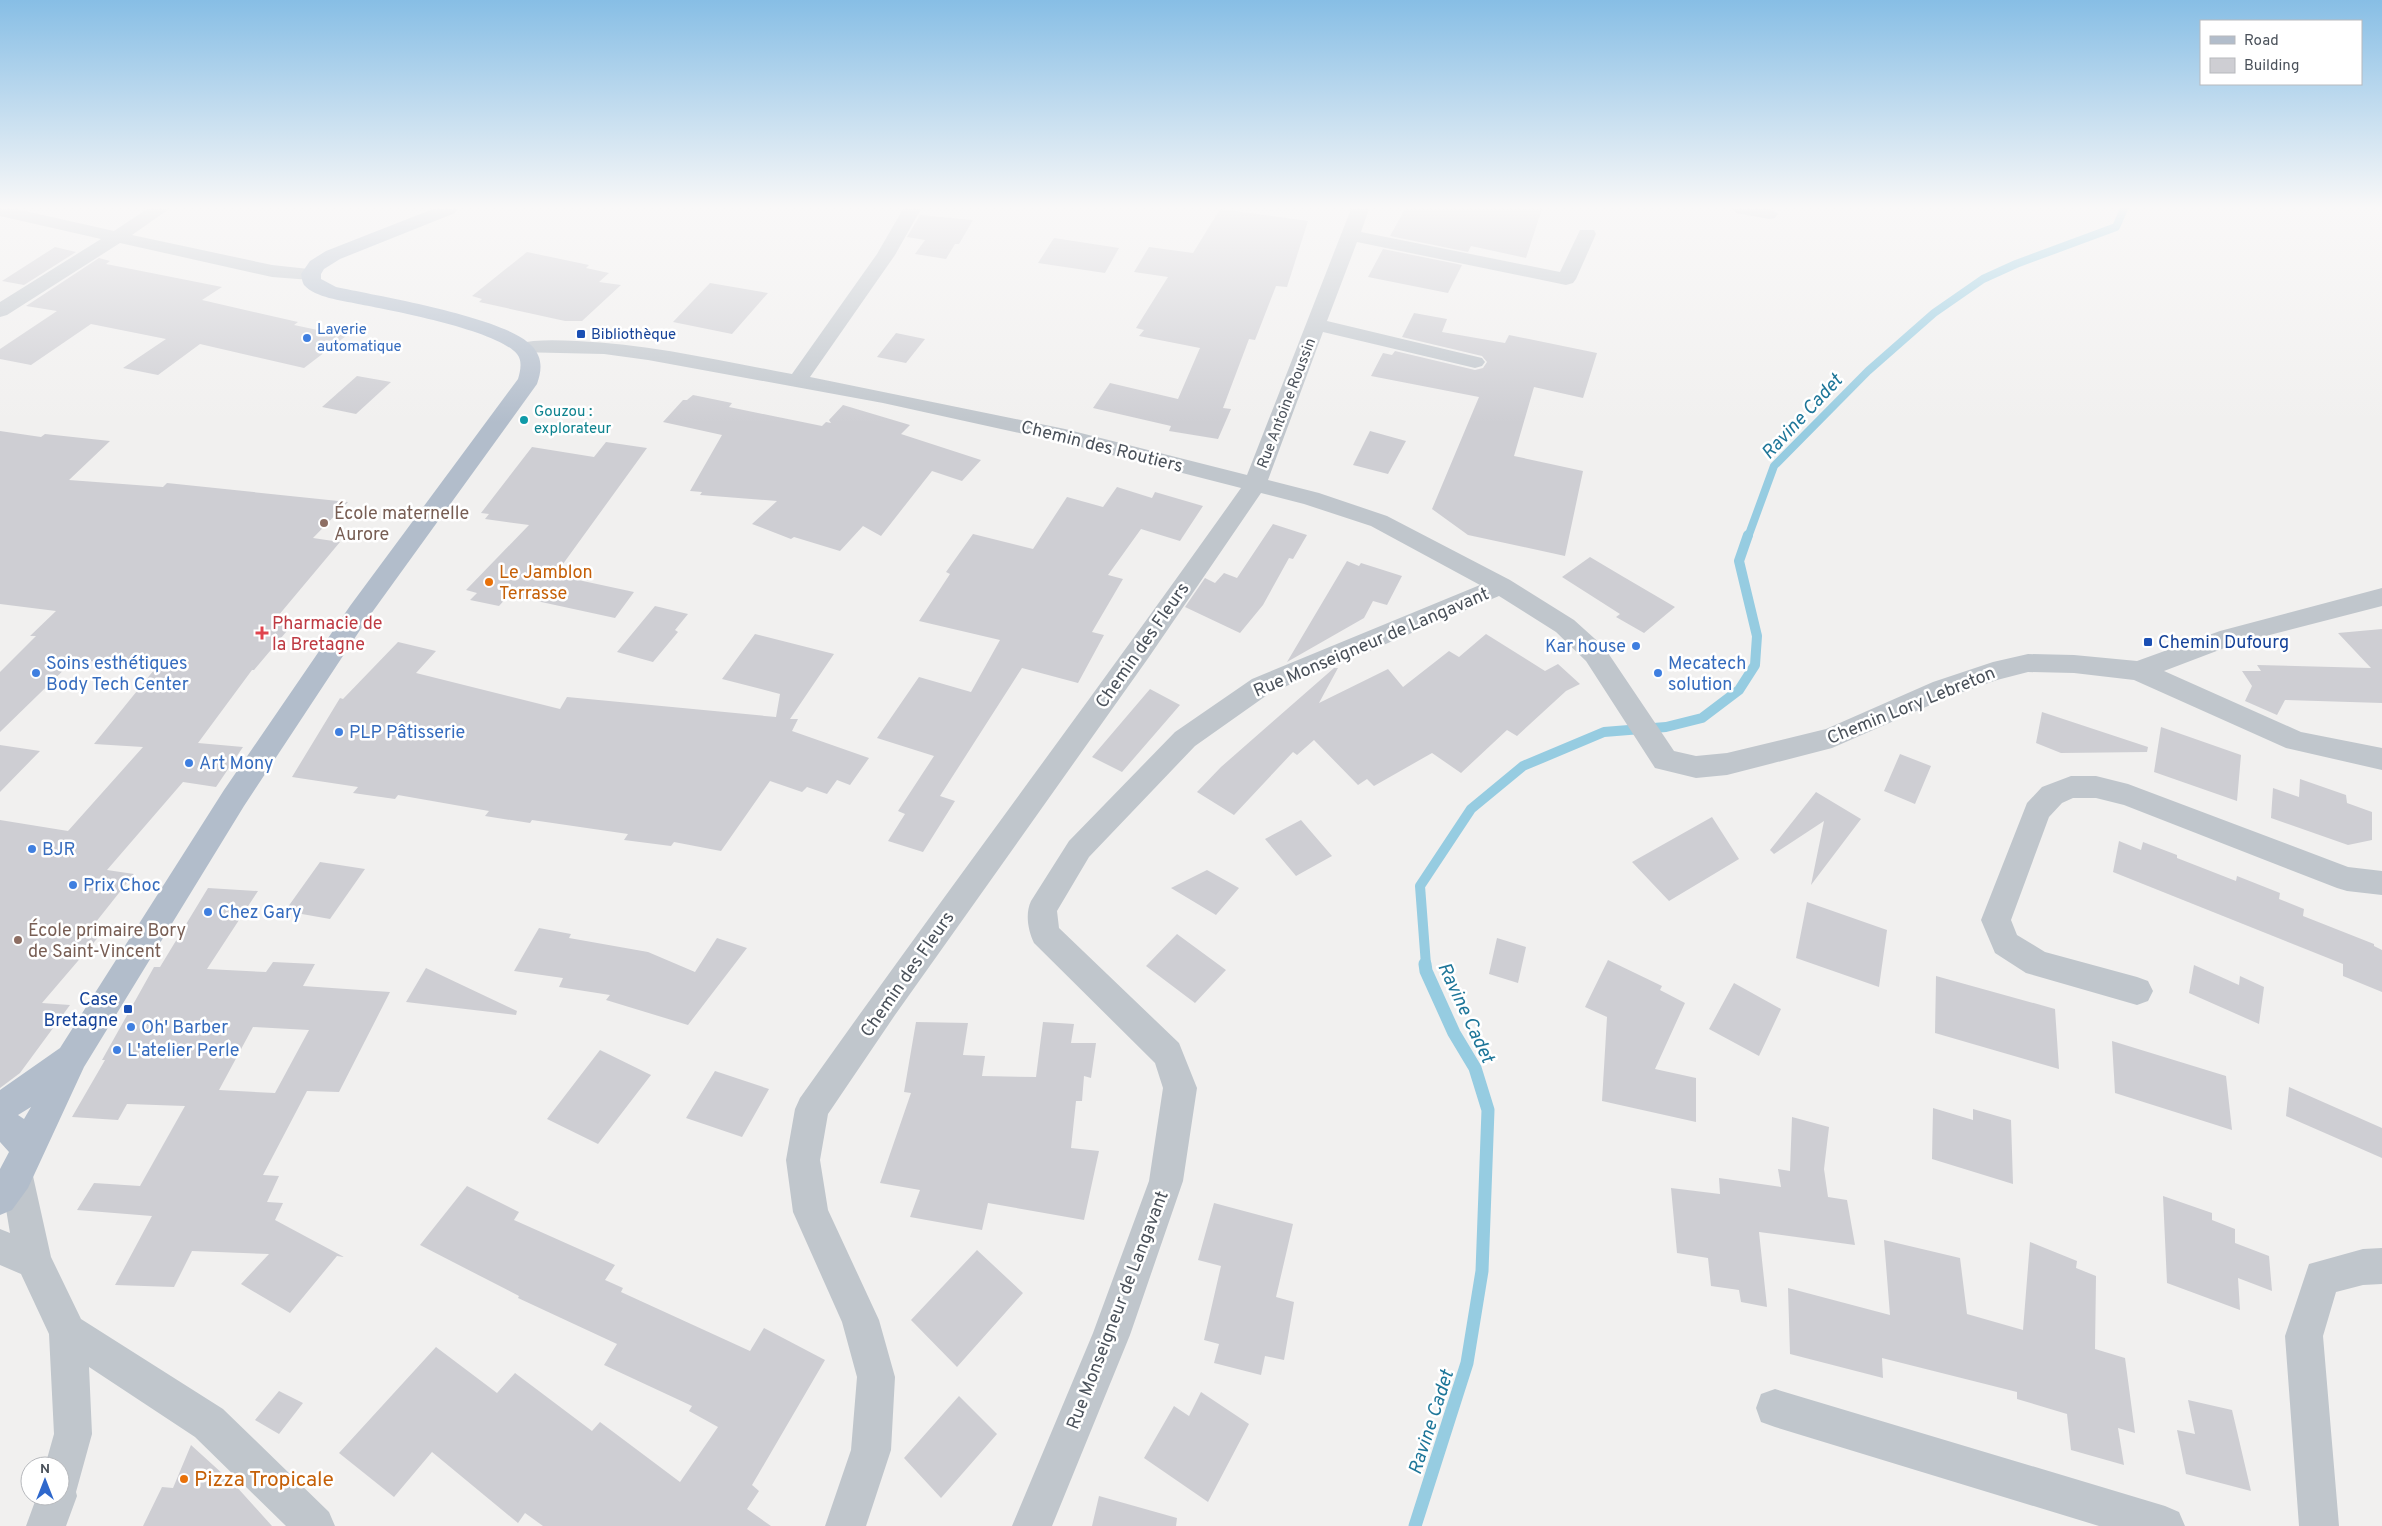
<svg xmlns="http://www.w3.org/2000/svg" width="2382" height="1526" font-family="Overpass,sans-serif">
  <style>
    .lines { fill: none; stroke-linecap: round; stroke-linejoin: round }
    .stream-far2 { stroke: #96cce1; stroke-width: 8 }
    .stream-far1 { stroke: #96cce1; stroke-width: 10 }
    .stream { stroke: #96cce1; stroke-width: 13 }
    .building { fill: #ceced3; fill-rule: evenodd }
    .minor { fill: #c0c6cc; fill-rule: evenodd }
    .major { fill: #b2bdcb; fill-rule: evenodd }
    .transit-dot { fill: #1a4fb4; stroke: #fff; stroke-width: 2 }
    .shop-dot { fill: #3f7fe0; stroke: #fff; stroke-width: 2 }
    .culture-dot { fill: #0f9aa8; stroke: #fff; stroke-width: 2 }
    .education-dot { fill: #8d6e63; stroke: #fff; stroke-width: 2 }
    .food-dot { fill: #e8710a; stroke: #fff; stroke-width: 2 }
    .health-dot { fill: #e0444e; stroke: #fff; stroke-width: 2 }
    .labels { text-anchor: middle; stroke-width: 5; stroke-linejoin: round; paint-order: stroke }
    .far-shop-label { font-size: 15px; fill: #366cbe; stroke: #fff; text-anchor: start }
    .far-transit-label { font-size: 15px; fill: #164399; stroke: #fff; text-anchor: start }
    .far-street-label { font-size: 15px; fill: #4a515a; stroke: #fff }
    .far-culture-label { font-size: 15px; fill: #0d838f; stroke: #fff; text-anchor: start }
    .street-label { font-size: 18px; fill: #4a515a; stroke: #fff }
    .education-label { font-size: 18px; fill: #785e54; stroke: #fff; text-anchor: start }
    .food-label { font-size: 18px; fill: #c56008; stroke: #fff; text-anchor: start }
    .health-label { font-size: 18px; fill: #be3a42; stroke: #fff; text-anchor: start }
    .transit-label { font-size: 18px; fill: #164399; stroke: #fff; text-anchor: start }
    .shop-label { font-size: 18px; fill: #366cbe; stroke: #fff; text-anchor: start }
    .water-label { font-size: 19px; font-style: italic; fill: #1e7699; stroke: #fff }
    .near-food-label { font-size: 21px; fill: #c56008; stroke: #fff; text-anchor: start }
  </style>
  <rect width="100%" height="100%" fill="#f1f0ef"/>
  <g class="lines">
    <path class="stream-far2" d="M 1748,537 L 1774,466 L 1868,371 L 1934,313 L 1983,279 L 2016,264 L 2116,227 L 2124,209"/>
    <path class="stream-far1" d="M 1426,965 L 1420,886 L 1471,809 L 1523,766 L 1604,732 L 1666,727 L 1702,718 L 1739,690 L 1755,665 L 1757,636 L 1739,561 L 1748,535"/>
    <path class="stream" d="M 1415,1526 L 1467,1363 L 1482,1271 L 1488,1110 L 1475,1068 L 1454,1033 L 1426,971 L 1425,964"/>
  </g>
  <path class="building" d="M 1220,209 L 1308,221 L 1287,287 L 1276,286 L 1255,340 L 1249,339 L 1223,408 L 1231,409 L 1218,439 L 1169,431 L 1171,426 L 1093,408 L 1110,383 L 1178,399 L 1200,348 L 1139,336 L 1144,330 L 1136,328 L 1168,277 L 1134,272 L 1149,247 L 1193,253 Z
    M 1405,209 L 1542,209 L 1526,258 L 1471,246 L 1468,252 L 1390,236 Z
    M 920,215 L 973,220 L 959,244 L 955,244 L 946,259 L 915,254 L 925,240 L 907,237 Z
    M 1054,238 L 1119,248 L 1105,273 L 1038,263 Z
    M 55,247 L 76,252 L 24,285 L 2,281 Z
    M 1383,249 L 1462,265 L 1448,293 L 1368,277 Z
    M 527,252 L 589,265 L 586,268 L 609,273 L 599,282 L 621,285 L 582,321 L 565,321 L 479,302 L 482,299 L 472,296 Z
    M 99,258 L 110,261 L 106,264 L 222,287 L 202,300 L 298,322 L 294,325 L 346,336 L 304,368 L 200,344 L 158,375 L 123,368 L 166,339 L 91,324 L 31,365 L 0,359 L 0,349 L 57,311 L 26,306 Z
    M 710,283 L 768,293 L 732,334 L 673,322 Z
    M 1414,313 L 1447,319 L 1442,332 L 1505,343 L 1509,335 L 1597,353 L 1583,398 L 1534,387 L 1514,456 L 1583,471 L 1565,556 L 1468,535 L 1432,509 L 1479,397 L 1371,376 L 1383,353 L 1392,355 L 1395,351 L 1475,370 L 1483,368 L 1487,362 L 1482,356 L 1402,337 Z
    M 896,333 L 925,339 L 906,363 L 877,357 Z
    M 357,376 L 391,382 L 356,414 L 322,407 Z
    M 693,395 L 732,403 L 729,407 L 822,426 L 826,422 L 831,423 L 829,420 L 843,405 L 910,425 L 901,434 L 981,460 L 962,481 L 932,471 L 881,536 L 863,526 L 840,551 L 794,537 L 791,539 L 752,524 L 777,501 L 700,495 L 702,492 L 690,491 L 722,435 L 663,422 L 683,400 L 687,400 Z
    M 0,431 L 41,437 L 45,434 L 110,441 L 69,480 L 163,487 L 167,483 L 348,502 L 313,538 L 340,542 L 278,616 L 297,619 L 254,670 L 252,670 L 198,743 L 243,747 L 216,787 L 183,782 L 107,870 L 134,874 L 88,932 L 101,934 L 42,1003 L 70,1005 L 20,1073 L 0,1088 L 0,820 L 68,831 L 143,747 L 94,744 L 154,670 L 75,659 L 0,732 L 0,672 L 36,636 L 30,636 L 56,611 L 0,604 Z
    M 1370,431 L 1406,441 L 1388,474 L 1353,465 Z
    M 606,442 L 647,448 L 555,575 L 634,592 L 615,618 L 509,595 L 499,606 L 470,600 L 477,593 L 466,590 L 529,525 L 485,519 L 489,514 L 481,513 L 532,447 L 594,457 Z
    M 1117,487 L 1152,498 L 1155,492 L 1203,506 L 1180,541 L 1141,529 L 1108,575 L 1123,579 L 1092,632 L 1104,635 L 1078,683 L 1022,668 L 940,796 L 955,801 L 923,852 L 888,841 L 905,814 L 898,811 L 934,756 L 877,738 L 919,677 L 971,692 L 1000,640 L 919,621 L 950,574 L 946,572 L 973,534 L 1033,549 L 1067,497 L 1103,507 Z
    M 1273,524 L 1307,535 L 1293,559 L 1289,558 L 1263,605 L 1240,633 L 1185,607 L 1205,578 L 1215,583 L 1224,573 L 1237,578 Z
    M 1590,557 L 1622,576 L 1675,607 L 1644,633 L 1616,617 L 1620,614 L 1562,577 Z
    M 1347,561 L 1359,566 L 1361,563 L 1402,576 L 1387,605 L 1373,601 L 1364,618 L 1287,662 Z
    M 655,606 L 688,614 L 675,630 L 678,632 L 653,662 L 617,652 Z
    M 2382,629 L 2382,703 L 2285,700 L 2277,715 L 2245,701 L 2252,686 L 2242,671 L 2261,671 L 2257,665 L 2371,668 L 2338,633 Z
    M 755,634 L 834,654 L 790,719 L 798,719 L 792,731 L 869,758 L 850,785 L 837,780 L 827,794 L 807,787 L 802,792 L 770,781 L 721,851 L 674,842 L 671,846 L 624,840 L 628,834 L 532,820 L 530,823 L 485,816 L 489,811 L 398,795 L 395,799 L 353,793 L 358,787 L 292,777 L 340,698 L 343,699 L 398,642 L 436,651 L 416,673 L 560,709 L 567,697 L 776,717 L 780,694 L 722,679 Z
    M 1486,634 L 1545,671 L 1558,664 L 1580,684 L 1566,691 L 1517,736 L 1507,730 L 1461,773 L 1432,753 L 1374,786 L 1367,779 L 1358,785 L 1314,740 L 1297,755 L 1293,752 L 1234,815 L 1197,792 L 1221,767 L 1334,668 L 1338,668 L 1319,703 L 1388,669 L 1403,687 L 1449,651 L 1459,657 Z
    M 1150,689 L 1180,705 L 1122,772 L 1092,757 Z
    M 2042,712 L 2148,747 L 2147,752 L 2061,753 L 2036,743 Z
    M 2161,727 L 2241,755 L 2237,801 L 2154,772 Z
    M 0,745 L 40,751 L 0,792 Z
    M 1900,754 L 1931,766 L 1915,804 L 1884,791 Z
    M 2300,779 L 2346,795 L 2347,803 L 2372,812 L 2372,840 L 2348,845 L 2271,818 L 2273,788 L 2299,797 Z
    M 1816,792 L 1861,819 L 1811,885 L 1824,821 L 1774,854 L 1770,850 Z
    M 1712,817 L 1739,859 L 1669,901 L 1632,862 Z
    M 1301,820 L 1332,856 L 1296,876 L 1265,839 Z
    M 2119,841 L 2141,850 L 2143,842 L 2177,855 L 2177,858 L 2236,881 L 2237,876 L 2280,893 L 2279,899 L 2304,909 L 2303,916 L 2374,944 L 2374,946 L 2382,950 L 2382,992 L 2343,976 L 2343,964 L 2113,872 Z
    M 320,862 L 365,869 L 330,919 L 285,911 Z
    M 1207,870 L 1239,888 L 1216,915 L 1171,888 Z
    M 208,888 L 258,891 L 207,969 L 266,972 L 273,962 L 315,964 L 303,986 L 390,992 L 339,1092 L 307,1091 L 263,1175 L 279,1176 L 267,1202 L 283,1203 L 275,1220 L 344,1257 L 337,1256 L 290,1313 L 241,1284 L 269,1254 L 192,1251 L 174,1287 L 115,1285 L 152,1216 L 77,1210 L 94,1183 L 140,1186 L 185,1106 L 127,1104 L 118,1120 L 72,1117 L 105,1060 L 102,1060 L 154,967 L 160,967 ZM 253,1027 L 309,1030 L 275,1093 L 219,1090 Z
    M 1807,902 L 1887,930 L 1879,987 L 1796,958 Z
    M 539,928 L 571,934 L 569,938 L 648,952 L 695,972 L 717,938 L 747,948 L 688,1025 L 606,1000 L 610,995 L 559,987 L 563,978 L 514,971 Z
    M 1177,934 L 1226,970 L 1195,1003 L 1146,966 Z
    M 1497,938 L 1526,947 L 1518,983 L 1489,974 Z
    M 1608,960 L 1662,986 L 1660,990 L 1685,1003 L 1655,1069 L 1696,1078 L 1696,1122 L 1602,1101 L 1607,1017 L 1585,1007 Z
    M 2194,965 L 2239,985 L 2240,976 L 2264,987 L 2259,1024 L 2189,993 Z
    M 426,968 L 517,1011 L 516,1015 L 406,1002 Z
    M 1936,976 L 2055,1009 L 2059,1069 L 1935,1033 Z
    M 1734,983 L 1781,1009 L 1759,1056 L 1709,1029 Z
    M 916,1022 L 968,1023 L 963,1055 L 985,1056 L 982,1076 L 1036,1077 L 1043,1022 L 1074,1024 L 1071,1043 L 1096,1043 L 1091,1078 L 1084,1076 L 1082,1101 L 1076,1101 L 1071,1148 L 1099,1151 L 1084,1220 L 988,1203 L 982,1230 L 910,1217 L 920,1190 L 880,1183 L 911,1093 L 904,1092 Z
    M 2112,1041 L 2226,1076 L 2232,1130 L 2115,1093 Z
    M 600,1050 L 651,1075 L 598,1144 L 547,1119 Z
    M 715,1071 L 769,1089 L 742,1137 L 686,1118 Z
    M 2289,1087 L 2382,1128 L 2382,1158 L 2286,1116 Z
    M 1933,1108 L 1973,1120 L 1973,1109 L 2011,1120 L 2013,1184 L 1932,1159 Z
    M 1792,1117 L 1829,1127 L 1824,1169 L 1828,1197 L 1847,1200 L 1855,1245 L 1759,1232 L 1767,1307 L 1741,1302 L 1739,1290 L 1711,1286 L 1708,1258 L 1677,1253 L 1671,1188 L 1720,1194 L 1719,1178 L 1781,1187 L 1778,1169 L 1790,1171 Z
    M 467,1186 L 519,1212 L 514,1220 L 615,1265 L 605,1280 L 623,1288 L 621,1292 L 750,1351 L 764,1328 L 825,1360 L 752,1485 L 759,1491 L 747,1509 L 771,1526 L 543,1526 L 525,1513 L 518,1523 L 432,1452 L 394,1497 L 339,1453 L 436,1347 L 497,1393 L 515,1373 L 592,1431 L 600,1422 L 680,1482 L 718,1427 L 689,1411 L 692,1406 L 604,1365 L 617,1344 L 518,1298 L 519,1296 L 420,1245 Z
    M 2163,1196 L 2212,1213 L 2212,1220 L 2235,1229 L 2235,1243 L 2269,1256 L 2272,1291 L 2238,1278 L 2240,1310 L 2167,1283 Z
    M 1214,1203 L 1293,1224 L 1276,1297 L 1294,1302 L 1284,1360 L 1265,1356 L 1261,1375 L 1214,1363 L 1219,1344 L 1204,1340 L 1221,1266 L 1198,1260 Z
    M 1884,1240 L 1960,1258 L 1967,1314 L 2023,1330 L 2030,1242 L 2077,1261 L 2076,1268 L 2096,1276 L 2095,1349 L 2125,1358 L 2135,1433 L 2118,1428 L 2124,1465 L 2071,1450 L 2067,1414 L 2017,1399 L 2017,1392 L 1882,1358 L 1883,1378 L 1790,1354 L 1788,1288 L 1890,1315 Z
    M 977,1250 L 1023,1293 L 957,1367 L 911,1320 Z
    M 279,1391 L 303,1403 L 279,1434 L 255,1420 Z
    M 1201,1392 L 1249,1424 L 1208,1502 L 1144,1458 L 1174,1406 L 1189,1416 Z
    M 959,1396 L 997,1434 L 941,1498 L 904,1458 Z
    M 2188,1400 L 2232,1410 L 2251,1491 L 2186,1474 L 2177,1430 L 2195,1434 Z
    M 191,1445 L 235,1485 L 272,1526 L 143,1526 L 162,1487 L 173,1488 Z
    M 1099,1496 L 1177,1518 L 1176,1526 L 1092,1526 Z"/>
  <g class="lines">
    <path class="minor" d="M 0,209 L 16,209 L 114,231 L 147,209 L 169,209 L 132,235 L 272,265 L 318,270 L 321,274 L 318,278 L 311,280 L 272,277 L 120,243 L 7,315 L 0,317 L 0,302 L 101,239 L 0,216 Z
      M 903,209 L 921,209 L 895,255 L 810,377 L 1065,429 L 1247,475 L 1351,209 L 1369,209 L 1361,232 L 1560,272 L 1580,230 L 1594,230 L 1596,234 L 1576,279 L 1573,283 L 1566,285 L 1357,242 L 1327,321 L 1482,358 L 1485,362 L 1482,366 L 1475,368 L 1323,332 L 1268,480 L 1319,493 L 1387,516 L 1510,580 L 1574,620 L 1604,647 L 1674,751 L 1696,756 L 1727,753 L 1826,729 L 1933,682 L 1993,662 L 2028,654 L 2074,655 L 2137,661 L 2220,631 L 2382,588 L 2382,606 L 2235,644 L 2164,671 L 2301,732 L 2382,748 L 2382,770 L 2286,748 L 2134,680 L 2074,673 L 2028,672 L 1997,680 L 1951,696 L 1832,748 L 1727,775 L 1696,778 L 1655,768 L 1586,661 L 1556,632 L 1499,596 L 1270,693 L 1195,746 L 1089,857 L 1057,911 L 1059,928 L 1179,1043 L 1197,1088 L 1183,1181 L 1130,1335 L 1052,1526 L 1012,1526 L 1093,1333 L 1149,1181 L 1163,1088 L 1155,1063 L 1034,943 C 1028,930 1025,914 1031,901 L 1069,841 L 1175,732 L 1252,679 L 1480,585 L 1371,526 L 1304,504 L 1261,493 L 1149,657 L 895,1015 L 828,1114 L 820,1160 L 828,1210 L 879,1320 L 895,1377 L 891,1450 L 866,1526 L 825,1526 L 851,1450 L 857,1377 L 842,1322 L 793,1212 L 786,1160 L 795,1109 L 800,1098 C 945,893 1096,693 1241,488 L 1065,443 L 883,403 L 648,360 L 604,354 L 516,352 L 513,348 L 516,344 C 535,339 557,340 577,341 C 649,344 721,361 792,374 L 877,254 Z
      M 1733,209 L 1771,209 L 1778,214 L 1775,218 L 1769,219 L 1736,213 Z
      M 2071,776 L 2096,776 L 2128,784 L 2348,867 L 2382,871 L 2382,895 L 2347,891 L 2337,888 L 2124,805 L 2096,798 L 2073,798 L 2062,803 L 2049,817 L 2011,920 L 2017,935 L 2045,952 L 2137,977 L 2148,981 L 2153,991 L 2148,1001 L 2137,1005 L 2026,973 L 1995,953 L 1981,920 L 2027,803 L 2042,787 Z
      M 16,1159 L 28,1164 L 33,1176 L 51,1257 L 81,1319 L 223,1409 L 329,1512 L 335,1526 L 286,1526 L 195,1437 L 89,1367 L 92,1434 L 76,1492 L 77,1496 L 66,1526 L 26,1526 L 37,1496 L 60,1496 L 60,1466 L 45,1466 L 54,1434 L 49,1334 L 21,1274 L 0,1265 L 0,1229 L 10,1233 L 0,1173 L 4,1164 Z
      M 2382,1248 L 2382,1284 L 2363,1285 L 2336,1292 L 2323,1336 L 2339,1526 L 2299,1526 L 2285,1336 L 2309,1264 L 2363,1249 Z
      M 1775,1389 L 2165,1506 L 2179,1512 L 2185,1526 L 2099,1526 L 1775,1427 L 1761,1422 L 1756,1408 L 1761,1394 Z"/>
    <path class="major" d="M 433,209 L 458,209 L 455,213 L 340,259 L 324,269 L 321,274 L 321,279 L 336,287 C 378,296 504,317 531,345 C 543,357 542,370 537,384 L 368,618 L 244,806 L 84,1067 L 28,1188 L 12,1210 L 0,1215 L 0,1169 L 9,1152 L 0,1142 L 0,1090 L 60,1048 L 224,790 L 350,606 L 518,379 C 520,372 523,361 517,354 C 497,330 390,310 358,304 C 341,300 316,298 304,285 C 302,282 302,278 301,274 L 310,261 L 326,251 ZM 31,1107 L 24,1119 L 18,1115 Z"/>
  </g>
  <linearGradient id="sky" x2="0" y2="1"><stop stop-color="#87bee5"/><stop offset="0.49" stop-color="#f9f8f8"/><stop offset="1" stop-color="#f9f8f8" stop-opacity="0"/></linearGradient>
  <rect width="2382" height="423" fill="url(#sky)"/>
  <g class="transit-dot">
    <rect x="576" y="329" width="10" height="10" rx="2.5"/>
    <rect x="2143" y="637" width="10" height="10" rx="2.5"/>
    <rect x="123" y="1004" width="10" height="10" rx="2.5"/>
  </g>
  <g class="shop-dot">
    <circle cx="307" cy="338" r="5"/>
    <circle cx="1636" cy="646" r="5"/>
    <circle cx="36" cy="673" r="5"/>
    <circle cx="1658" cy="673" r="5"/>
    <circle cx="339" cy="732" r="5"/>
    <circle cx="189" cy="763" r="5"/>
    <circle cx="32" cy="849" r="5"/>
    <circle cx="73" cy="885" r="5"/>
    <circle cx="208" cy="912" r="5"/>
    <circle cx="131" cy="1027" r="5"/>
    <circle cx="117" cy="1050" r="5"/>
  </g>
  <circle class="culture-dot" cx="524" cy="420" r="5"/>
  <g class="education-dot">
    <circle cx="324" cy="523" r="5"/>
    <circle cx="18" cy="940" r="5"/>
  </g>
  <g class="food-dot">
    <circle cx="489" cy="582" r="5"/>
    <circle cx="184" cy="1479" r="5"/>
  </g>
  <path class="health-dot" d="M259.5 625.5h5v5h5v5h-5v5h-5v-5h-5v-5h5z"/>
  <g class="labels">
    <g class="far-shop-label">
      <text x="317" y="334">Laverie<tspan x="317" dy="17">automatique</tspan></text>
    </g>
    <g class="far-transit-label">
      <text x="591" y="339">Bibliothèque</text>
    </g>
    <g class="far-street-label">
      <text transform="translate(1286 403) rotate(-69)" y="5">Rue Antoine Roussin</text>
    </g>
    <g class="far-culture-label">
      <text x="534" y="416">Gouzou :<tspan x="534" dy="17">explorateur</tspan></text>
    </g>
    <g class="street-label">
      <text transform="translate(1102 446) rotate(14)" y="6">Chemin des Routiers</text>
      <text transform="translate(1371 642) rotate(-23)" y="6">Rue Monseigneur de Langavant</text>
      <text transform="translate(1142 645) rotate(-55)" y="6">Chemin des Fleurs</text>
      <text transform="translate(1911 705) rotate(-22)" y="6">Chemin Lory Lebreton</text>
      <text transform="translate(907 974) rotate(-55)" y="6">Chemin des Fleurs</text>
      <text transform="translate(1117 1310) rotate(-69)" y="6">Rue Monseigneur de Langavant</text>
    </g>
    <g class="education-label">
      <text x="334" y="519">École maternelle<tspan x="334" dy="21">Aurore</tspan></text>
      <text x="28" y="936">École primaire Bory<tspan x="28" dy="21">de Saint-Vincent</tspan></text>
    </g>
    <g class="food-label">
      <text x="499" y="578">Le Jamblon<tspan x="499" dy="21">Terrasse</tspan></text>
    </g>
    <g class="health-label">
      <text x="272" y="629">Pharmacie de<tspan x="272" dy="21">la Bretagne</tspan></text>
    </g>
    <g class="transit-label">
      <text x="2158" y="648">Chemin Dufourg</text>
      <text x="118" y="1005" text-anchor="end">Case<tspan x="118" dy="21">Bretagne</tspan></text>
    </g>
    <g class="shop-label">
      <text x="1626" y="652" text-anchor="end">Kar house</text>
      <text x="46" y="669">Soins esthétiques<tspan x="46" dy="21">Body Tech Center</tspan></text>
      <text x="1668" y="669">Mecatech<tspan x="1668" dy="21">solution</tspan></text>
      <text x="349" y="738">PLP Pâtisserie</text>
      <text x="199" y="769">Art Mony</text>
      <text x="42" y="855">BJR</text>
      <text x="83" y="891">Prix Choc</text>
      <text x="218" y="918">Chez Gary</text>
      <text x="141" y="1033">Oh' Barber</text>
      <text x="127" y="1056">L'atelier Perle</text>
    </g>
    <g class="water-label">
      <text transform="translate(1801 416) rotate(-47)" y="7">Ravine Cadet</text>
      <text transform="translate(1467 1012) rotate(65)" y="7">Ravine Cadet</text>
      <text transform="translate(1430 1422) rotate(-72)" y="7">Ravine Cadet</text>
    </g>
    <g class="near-food-label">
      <text x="194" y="1486">Pizza Tropicale</text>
    </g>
  </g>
  <rect x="2200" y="20" width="162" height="65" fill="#ffffff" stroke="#b7b9bd"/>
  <rect x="2210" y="36" width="25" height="8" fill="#b2bdcb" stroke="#b7b9bd"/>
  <text x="2244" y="45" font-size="15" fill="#4a515a">Road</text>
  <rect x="2210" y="58" width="25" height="15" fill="#ceced3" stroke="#b7b9bd"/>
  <text x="2244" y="70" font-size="15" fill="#4a515a">Building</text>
  <g transform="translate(45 1481)"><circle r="24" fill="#ffffff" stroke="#b7b9bd"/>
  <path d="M0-4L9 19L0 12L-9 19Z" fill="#2f68cc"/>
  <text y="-8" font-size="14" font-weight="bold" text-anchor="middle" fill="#4a515a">N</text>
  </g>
</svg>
